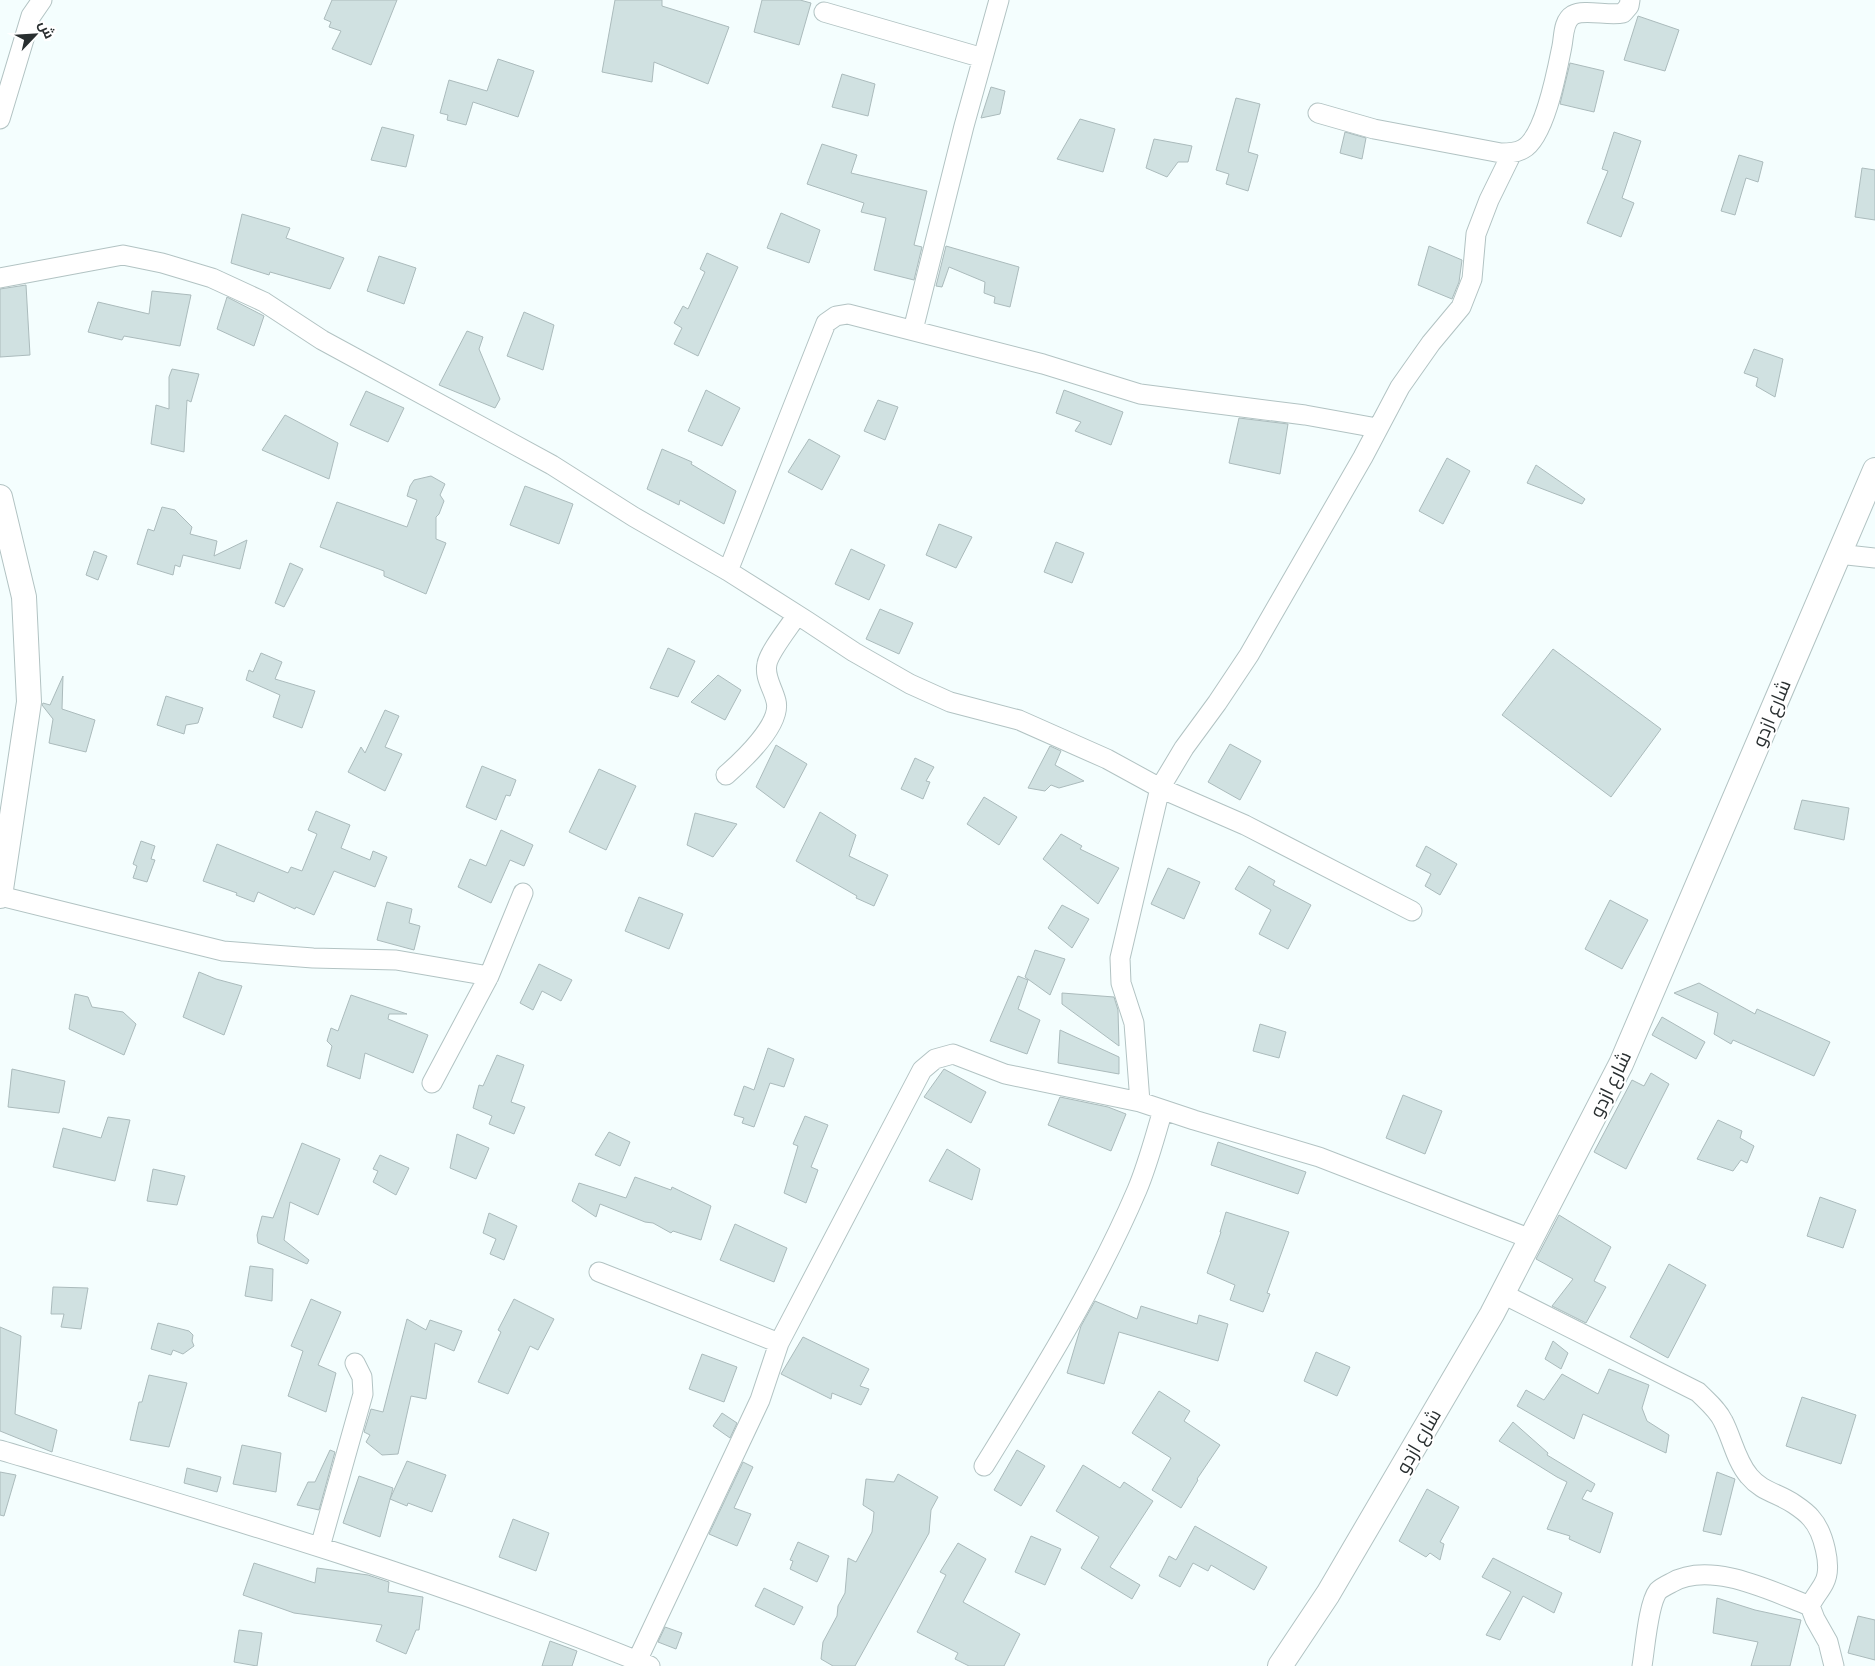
<svg xmlns="http://www.w3.org/2000/svg" width="1875" height="1666" font-family="'PT Sans Narrow',Cairo,sans-serif">
  <style>
    .building { fill: #d0e1e1; stroke: #abbbbc }
    .lines { fill: none; stroke-linecap: round; stroke-linejoin: round }
    .minor-casing { stroke: #b2c3c3; stroke-width: 21 }
    .tertiary-casing { stroke: #b2c3c3; stroke-width: 26 }
    .minor { stroke: #fff; stroke-width: 19 }
    .tertiary { stroke: #fff; stroke-width: 24 }
    .labels { text-anchor: middle; stroke-width: 4; stroke-linejoin: round; paint-order: stroke }
    .street-label { font-size: 19px; fill: #292f30; stroke: #fff }
  </style>
  <rect width="100%" height="100%" fill="#f4fefe"/>
  <path class="building" d="M 332,0 L 397,0 L 371,65 L 332,49 L 341,31 L 329,27 L 331,22 L 324,19 Z
    M 615,0 L 662,0 L 662,6 L 729,27 L 708,84 L 654,62 L 652,82 L 602,72 Z
    M 762,0 L 800,0 L 811,3 L 799,45 L 754,32 Z
    M 1638,16 L 1679,30 L 1665,71 L 1624,60 Z
    M 498,59 L 534,71 L 518,117 L 473,102 L 466,125 L 447,120 L 448,115 L 440,113 L 449,80 L 487,91 Z
    M 1570,63 L 1604,71 L 1594,112 L 1560,104 Z
    M 842,74 L 875,84 L 868,116 L 832,107 Z
    M 991,87 L 1005,91 L 1000,114 L 981,118 Z
    M 1236,98 L 1260,104 L 1248,152 L 1258,155 L 1248,191 L 1226,184 L 1229,174 L 1216,170 Z
    M 1080,119 L 1115,129 L 1103,172 L 1057,159 Z
    M 382,127 L 414,135 L 406,167 L 371,160 Z
    M 1345,132 L 1366,138 L 1362,159 L 1340,153 Z
    M 1614,132 L 1641,141 L 1622,198 L 1634,203 L 1621,237 L 1587,223 L 1608,171 L 1602,169 Z
    M 1154,139 L 1192,146 L 1188,162 L 1178,162 L 1167,177 L 1146,168 Z
    M 822,144 L 857,155 L 851,173 L 927,191 L 914,245 L 922,247 L 914,280 L 874,270 L 886,218 L 861,212 L 864,203 L 807,184 Z
    M 1739,155 L 1763,162 L 1758,182 L 1746,178 L 1735,215 L 1721,211 Z
    M 1862,168 L 1875,170 L 1875,220 L 1855,217 Z
    M 781,213 L 820,230 L 809,263 L 767,248 Z
    M 242,214 L 290,228 L 286,238 L 344,258 L 330,289 L 270,272 L 269,275 L 231,263 Z
    M 946,246 L 1019,267 L 1010,307 L 994,303 L 995,297 L 984,293 L 985,282 L 949,267 L 942,287 L 936,286 Z
    M 1429,246 L 1462,260 L 1459,282 L 1452,299 L 1418,285 Z
    M 707,253 L 738,267 L 698,356 L 674,344 L 682,328 L 674,323 L 683,306 L 688,309 L 705,272 L 700,269 Z
    M 379,256 L 416,268 L 404,304 L 367,291 Z
    M 26,285 L 30,355 L 0,357 L 0,289 Z
    M 152,291 L 191,295 L 180,346 L 124,336 L 122,340 L 88,332 L 98,302 L 149,314 Z
    M 227,297 L 264,316 L 254,346 L 217,329 Z
    M 524,312 L 554,325 L 543,370 L 507,356 Z
    M 467,331 L 483,337 L 479,349 L 500,399 L 495,408 L 439,385 Z
    M 1754,349 L 1783,359 L 1775,397 L 1756,386 L 1758,378 L 1744,373 Z
    M 172,369 L 199,374 L 191,402 L 187,400 L 184,452 L 151,444 L 156,405 L 169,409 L 169,377 Z
    M 706,390 L 740,408 L 722,446 L 688,431 Z
    M 1064,390 L 1123,412 L 1111,445 L 1075,431 L 1081,422 L 1056,413 Z
    M 366,391 L 404,408 L 388,442 L 350,425 Z
    M 878,400 L 898,407 L 885,440 L 864,431 Z
    M 285,415 L 338,443 L 329,479 L 262,450 Z
    M 1239,418 L 1288,424 L 1280,474 L 1229,463 Z
    M 809,439 L 840,456 L 822,490 L 788,472 Z
    M 662,449 L 692,462 L 691,464 L 736,491 L 724,524 L 680,500 L 679,505 L 647,489 Z
    M 1447,458 L 1470,471 L 1443,524 L 1419,511 Z
    M 1536,465 L 1585,499 L 1582,504 L 1527,483 Z
    M 431,476 L 445,484 L 440,495 L 444,501 L 439,514 L 436,517 L 436,539 L 446,543 L 426,594 L 384,576 L 384,571 L 320,547 L 337,502 L 407,527 L 417,500 L 407,496 L 410,486 L 414,480 Z
    M 525,486 L 573,504 L 559,544 L 510,525 Z
    M 162,507 L 175,510 L 192,527 L 190,534 L 217,541 L 214,556 L 247,540 L 240,569 L 183,555 L 180,567 L 175,565 L 173,575 L 137,564 L 148,529 L 154,531 Z
    M 939,524 L 972,537 L 956,568 L 926,555 Z
    M 1056,542 L 1084,553 L 1072,583 L 1044,572 Z
    M 851,549 L 885,565 L 869,600 L 835,584 Z
    M 94,551 L 107,556 L 98,580 L 86,575 Z
    M 290,563 L 303,569 L 284,607 L 275,603 Z
    M 880,609 L 913,623 L 899,654 L 866,639 Z
    M 668,648 L 695,661 L 678,697 L 650,688 Z
    M 1553,649 L 1661,729 L 1611,797 L 1502,715 Z
    M 261,653 L 282,662 L 275,679 L 315,691 L 302,728 L 273,717 L 280,695 L 246,680 L 249,670 L 253,672 Z
    M 718,675 L 741,690 L 725,720 L 691,702 Z
    M 63,676 L 62,709 L 95,720 L 86,752 L 49,743 L 53,719 L 42,705 L 43,703 L 50,705 Z
    M 166,696 L 203,708 L 198,723 L 186,725 L 184,734 L 157,725 Z
    M 385,710 L 399,716 L 385,747 L 402,754 L 385,791 L 348,772 L 361,747 L 365,753 Z
    M 1230,744 L 1261,761 L 1240,800 L 1208,782 Z
    M 776,745 L 807,764 L 784,808 L 756,787 Z
    M 1050,746 L 1061,751 L 1055,765 L 1084,781 L 1059,788 L 1051,785 L 1045,791 L 1028,788 Z
    M 915,758 L 934,767 L 926,781 L 930,782 L 923,799 L 901,789 Z
    M 482,766 L 516,780 L 510,796 L 506,795 L 496,820 L 466,807 Z
    M 599,769 L 636,786 L 606,850 L 569,832 Z
    M 984,797 L 1017,817 L 999,845 L 967,824 Z
    M 1802,800 L 1849,808 L 1844,840 L 1794,829 Z
    M 316,811 L 350,825 L 341,848 L 370,860 L 373,851 L 387,857 L 375,887 L 334,871 L 314,915 L 296,907 L 295,909 L 258,892 L 254,902 L 236,895 L 237,893 L 203,881 L 217,844 L 288,873 L 291,867 L 302,871 L 317,834 L 308,830 Z
    M 820,812 L 856,835 L 849,856 L 888,875 L 874,906 L 856,898 L 857,896 L 796,861 Z
    M 695,813 L 737,824 L 713,857 L 687,845 Z
    M 501,830 L 533,845 L 524,866 L 510,860 L 491,903 L 458,887 L 470,859 L 486,866 Z
    M 1061,834 L 1082,846 L 1080,849 L 1119,868 L 1098,904 L 1043,859 Z
    M 141,841 L 155,846 L 151,859 L 155,860 L 147,882 L 133,878 L 137,866 L 133,864 Z
    M 1426,846 L 1457,864 L 1440,895 L 1425,886 L 1431,874 L 1416,866 Z
    M 1249,866 L 1275,881 L 1273,885 L 1311,905 L 1288,949 L 1259,934 L 1271,910 L 1235,889 Z
    M 1168,868 L 1200,882 L 1184,919 L 1151,904 Z
    M 639,897 L 683,914 L 669,949 L 625,931 Z
    M 1610,900 L 1648,920 L 1622,969 L 1585,949 Z
    M 387,902 L 412,909 L 409,923 L 420,926 L 414,950 L 377,940 Z
    M 1062,905 L 1089,919 L 1072,948 L 1048,928 Z
    M 1035,950 L 1065,959 L 1050,995 L 1025,977 Z
    M 539,964 L 572,980 L 561,1001 L 542,991 L 533,1010 L 520,1003 Z
    M 199,972 L 216,979 L 242,986 L 224,1035 L 183,1017 Z
    M 1018,976 L 1028,980 L 1018,1009 L 1040,1020 L 1027,1054 L 990,1041 Z
    M 1699,983 L 1755,1014 L 1757,1009 L 1830,1042 L 1814,1076 L 1733,1040 L 1731,1044 L 1714,1034 L 1718,1013 L 1674,993 Z
    M 1062,993 L 1114,997 L 1118,1010 L 1119,1046 L 1062,1004 Z
    M 75,994 L 88,997 L 92,1007 L 123,1012 L 136,1024 L 124,1055 L 69,1029 Z
    M 351,995 L 407,1014 L 389,1014 L 388,1019 L 428,1035 L 413,1073 L 365,1053 L 360,1079 L 327,1066 L 332,1046 L 327,1041 L 331,1028 L 338,1031 Z
    M 1662,1017 L 1705,1042 L 1696,1059 L 1652,1035 Z
    M 1260,1024 L 1286,1032 L 1279,1058 L 1253,1051 Z
    M 1060,1030 L 1119,1057 L 1119,1074 L 1058,1063 Z
    M 768,1048 L 794,1059 L 784,1087 L 770,1083 L 754,1127 L 742,1123 L 744,1118 L 734,1115 L 744,1086 L 754,1090 Z
    M 497,1055 L 524,1065 L 511,1102 L 525,1107 L 514,1134 L 489,1124 L 492,1116 L 473,1108 L 479,1085 L 483,1086 Z
    M 12,1069 L 65,1081 L 59,1113 L 8,1107 Z
    M 944,1069 L 986,1092 L 971,1123 L 924,1097 Z
    M 1651,1073 L 1669,1084 L 1626,1169 L 1594,1152 L 1632,1080 L 1644,1086 Z
    M 1403,1095 L 1442,1111 L 1425,1154 L 1386,1138 Z
    M 1060,1097 L 1108,1107 L 1126,1114 L 1111,1151 L 1048,1125 Z
    M 805,1116 L 828,1125 L 811,1167 L 818,1170 L 806,1203 L 784,1193 L 798,1146 L 793,1144 Z
    M 108,1117 L 130,1120 L 115,1181 L 53,1167 L 63,1128 L 101,1138 Z
    M 1718,1120 L 1742,1131 L 1740,1138 L 1754,1146 L 1747,1163 L 1741,1160 L 1733,1171 L 1697,1159 Z
    M 609,1132 L 630,1142 L 620,1166 L 595,1155 Z
    M 457,1134 L 489,1148 L 476,1179 L 450,1168 Z
    M 1218,1142 L 1306,1172 L 1298,1194 L 1211,1165 Z
    M 302,1143 L 340,1159 L 318,1215 L 290,1202 L 284,1240 L 309,1260 L 307,1264 L 258,1243 L 257,1235 L 262,1216 L 273,1218 Z
    M 947,1149 L 980,1169 L 972,1200 L 929,1181 Z
    M 380,1155 L 409,1168 L 396,1195 L 373,1182 L 378,1171 L 373,1169 Z
    M 153,1169 L 185,1176 L 177,1205 L 147,1201 Z
    M 635,1177 L 671,1190 L 672,1187 L 711,1206 L 701,1240 L 673,1231 L 671,1233 L 653,1223 L 645,1222 L 600,1204 L 596,1217 L 572,1201 L 579,1183 L 626,1198 Z
    M 1820,1197 L 1856,1210 L 1843,1248 L 1807,1236 Z
    M 1226,1212 L 1289,1232 L 1267,1293 L 1270,1294 L 1263,1312 L 1230,1300 L 1235,1285 L 1207,1273 L 1221,1232 L 1220,1232 Z
    M 489,1213 L 517,1226 L 504,1260 L 490,1254 L 496,1239 L 483,1233 Z
    M 1559,1215 L 1611,1247 L 1594,1281 L 1606,1287 L 1586,1323 L 1552,1306 L 1573,1279 L 1536,1259 Z
    M 735,1224 L 787,1248 L 774,1282 L 720,1260 Z
    M 1669,1264 L 1706,1285 L 1668,1358 L 1630,1337 Z
    M 250,1266 L 273,1269 L 272,1301 L 245,1296 Z
    M 53,1287 L 88,1288 L 81,1329 L 61,1327 L 64,1314 L 51,1314 Z
    M 311,1299 L 341,1312 L 318,1365 L 336,1373 L 326,1412 L 288,1396 L 303,1351 L 291,1346 Z
    M 514,1299 L 554,1319 L 538,1350 L 530,1346 L 508,1394 L 478,1382 L 501,1332 L 498,1330 Z
    M 1095,1301 L 1137,1319 L 1141,1306 L 1197,1324 L 1199,1315 L 1228,1324 L 1218,1361 L 1119,1332 L 1104,1384 L 1067,1373 L 1081,1326 Z
    M 407,1319 L 426,1330 L 430,1320 L 462,1331 L 454,1351 L 435,1343 L 426,1399 L 411,1396 L 398,1454 L 382,1455 L 366,1442 L 370,1435 L 364,1432 L 371,1409 L 383,1412 Z
    M 158,1323 L 189,1331 L 193,1335 L 192,1341 L 194,1346 L 183,1354 L 173,1350 L 171,1355 L 151,1349 Z
    M 0,1327 L 21,1336 L 15,1414 L 57,1430 L 52,1452 L 0,1431 Z
    M 803,1337 L 869,1369 L 860,1386 L 869,1389 L 861,1405 L 832,1393 L 831,1399 L 781,1374 Z
    M 1553,1341 L 1568,1353 L 1561,1369 L 1545,1359 Z
    M 1316,1352 L 1350,1367 L 1337,1396 L 1304,1381 Z
    M 702,1354 L 737,1367 L 724,1402 L 689,1389 Z
    M 1609,1369 L 1649,1385 L 1642,1408 L 1647,1421 L 1669,1435 L 1666,1453 L 1583,1414 L 1574,1439 L 1517,1406 L 1526,1390 L 1544,1400 L 1562,1374 L 1598,1394 Z
    M 149,1375 L 187,1383 L 169,1447 L 130,1440 L 139,1402 L 142,1402 Z
    M 1159,1391 L 1190,1411 L 1184,1421 L 1220,1445 L 1197,1479 L 1198,1480 L 1181,1508 L 1152,1490 L 1171,1458 L 1132,1433 Z
    M 1802,1397 L 1856,1415 L 1841,1464 L 1786,1446 Z
    M 722,1413 L 737,1423 L 730,1438 L 713,1426 Z
    M 1513,1422 L 1548,1453 L 1547,1455 L 1595,1484 L 1591,1492 L 1587,1490 L 1582,1499 L 1613,1513 L 1600,1553 L 1569,1539 L 1570,1536 L 1547,1529 L 1567,1482 L 1557,1477 L 1499,1441 Z
    M 242,1445 L 281,1453 L 276,1492 L 233,1484 Z
    M 330,1450 L 335,1452 L 319,1510 L 297,1505 L 308,1482 L 315,1482 Z
    M 1017,1450 L 1045,1466 L 1021,1506 L 994,1490 Z
    M 407,1461 L 446,1475 L 432,1512 L 408,1503 L 407,1506 L 390,1499 Z
    M 743,1462 L 753,1467 L 734,1508 L 751,1514 L 737,1546 L 709,1534 Z
    M 1083,1465 L 1120,1488 L 1124,1482 L 1153,1501 L 1110,1567 L 1140,1585 L 1132,1599 L 1081,1568 L 1099,1537 L 1056,1511 Z
    M 187,1468 L 221,1477 L 217,1492 L 184,1483 Z
    M 0,1472 L 16,1475 L 4,1516 L 0,1515 Z
    M 1717,1472 L 1735,1479 L 1721,1535 L 1703,1531 Z
    M 898,1474 L 938,1497 L 931,1510 L 929,1533 L 855,1666 L 833,1666 L 821,1659 L 823,1642 L 837,1616 L 838,1606 L 845,1593 L 848,1558 L 856,1562 L 872,1532 L 874,1512 L 863,1505 L 866,1479 L 894,1482 Z
    M 359,1476 L 393,1488 L 380,1537 L 343,1523 Z
    M 1427,1489 L 1459,1507 L 1440,1542 L 1444,1544 L 1440,1560 L 1430,1553 L 1426,1557 L 1399,1541 Z
    M 513,1519 L 549,1533 L 536,1571 L 499,1557 Z
    M 1195,1526 L 1267,1567 L 1254,1590 L 1211,1565 L 1208,1571 L 1193,1563 L 1180,1587 L 1159,1576 L 1169,1556 L 1176,1560 Z
    M 1031,1536 L 1061,1549 L 1045,1585 L 1015,1572 Z
    M 798,1542 L 829,1556 L 817,1582 L 790,1569 L 793,1561 L 790,1560 Z
    M 958,1543 L 986,1559 L 963,1602 L 1020,1634 L 1004,1666 L 969,1666 L 955,1659 L 958,1653 L 917,1632 L 946,1575 L 940,1572 Z
    M 1493,1558 L 1562,1593 L 1554,1613 L 1523,1596 L 1500,1640 L 1486,1635 L 1511,1592 L 1482,1577 Z
    M 254,1563 L 315,1583 L 317,1568 L 368,1575 L 389,1582 L 388,1592 L 423,1597 L 419,1630 L 416,1630 L 406,1654 L 376,1641 L 382,1625 L 294,1613 L 243,1595 Z
    M 764,1588 L 803,1607 L 794,1625 L 755,1606 Z
    M 1717,1598 L 1755,1610 L 1801,1620 L 1790,1666 L 1751,1666 L 1758,1642 L 1713,1633 Z
    M 1858,1616 L 1875,1620 L 1875,1660 L 1848,1653 Z
    M 665,1627 L 682,1633 L 676,1649 L 658,1642 Z
    M 239,1630 L 262,1633 L 257,1666 L 234,1662 Z
    M 550,1641 L 577,1651 L 572,1666 L 542,1666 Z"/>
  <g class="lines">
    <defs>
      <path id="minor" d="M 824,12 L 983,58
        M 1318,113 L 1374,129 L 1501,153 C 1508,153 1516,153 1523,149 C 1545,137 1557,71 1562,46 C 1564,36 1563,21 1573,15 C 1584,9 1609,16 1623,13 L 1629,6 L 1630,0
        M 0,119 L 31,16 L 42,0
        M 1512,153 L 1489,200 L 1476,234 L 1472,279 L 1461,307 L 1431,343 L 1400,387 L 1363,457 L 1249,655 L 1217,703 L 1184,748 L 1160,788 L 1120,958 L 1121,983 L 1134,1023 L 1140,1102 L 1194,1120 L 1319,1157 L 1531,1239
        M 0,278 L 123,255 L 162,263 L 212,278 L 264,302 L 322,340 L 552,465 L 634,517 L 728,571 L 807,621 L 854,652 L 910,684 L 950,702 L 1019,720 L 1107,759 L 1160,788 L 1245,825 L 1412,911
        M 913,330 L 964,126 L 999,0
        M 1838,554 L 1875,558
        M 728,571 L 826,323 L 836,316 L 848,314 L 1043,364 L 1140,394 L 1305,415 L 1377,428
        M 726,775 C 742,761 782,724 776,701 C 773,688 764,677 767,664 C 769,652 790,626 797,615
        M 0,896 L 223,951 L 313,958 L 396,960 L 489,976
        M 432,1083 L 489,976 L 523,893
        M 599,1272 L 779,1343
        M 1503,1294 L 1698,1392 C 1707,1401 1718,1410 1723,1421 C 1732,1438 1736,1461 1749,1476 C 1762,1492 1778,1493 1794,1504 C 1800,1508 1807,1513 1811,1518 C 1823,1531 1833,1567 1824,1583 C 1820,1591 1814,1597 1810,1606 L 1815,1619 L 1828,1642 L 1834,1666
        M 0,1450 C 219,1515 438,1579 650,1666
        M 984,1466 C 1039,1377 1096,1286 1137,1190 C 1148,1164 1155,1136 1163,1110
        M 320,1547 L 363,1394 L 362,1377 L 355,1363
        M 637,1661 L 760,1400 L 779,1343 L 922,1070 L 935,1059 L 953,1054 L 1005,1074 L 1140,1102
        M 1642,1666 C 1645,1649 1648,1604 1658,1591 C 1661,1588 1667,1585 1671,1583 C 1710,1560 1771,1591 1810,1606"/>
      <path id="tertiary" d="M 0,497 L 24,597 L 29,702 L 0,896
        M 1280,1666 L 1328,1594 L 1492,1314 L 1621,1064 L 1875,470"/>
    </defs>
    <use href="#minor" class="minor-casing"/>
    <use href="#tertiary" class="tertiary-casing"/>
    <use href="#minor" class="minor"/>
    <use href="#tertiary" class="tertiary"/>
  </g>
  <g class="labels">
    <g class="street-label">
      <text transform="translate(1771 713) rotate(-67)" y="7">شارع ازدو</text>
      <text transform="translate(1610 1084) rotate(-64)" y="7">شارع ازدو</text>
      <text transform="translate(1418 1441) rotate(-60)" y="7">شارع ازدو</text>
    </g>
  </g>
  <g transform="translate(35 35) rotate(65)" stroke="#ffffff" stroke-width="4" paint-order="stroke">
  <path d="M0-4L9 19L0 12L-9 19Z" fill="#292f30"/>
  <text y="-8" font-size="14" font-weight="bold" text-anchor="middle" fill="#292f30">ش</text>
  </g>
</svg>
